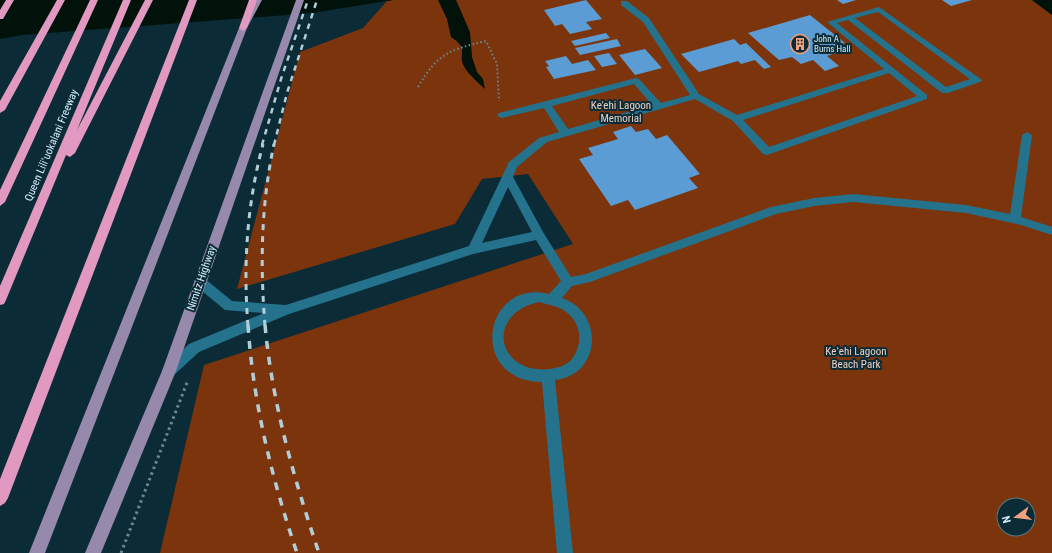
<svg xmlns="http://www.w3.org/2000/svg" width="1052" height="553" font-family="'Roboto Condensed',sans-serif">
  <style>
    .green { fill: #7b340b; fill-rule: evenodd }
    .water { fill: #00120a }
    .building { fill: #5a9cd3 }
    .lines { fill: none; stroke-linecap: round; stroke-linejoin: round }
    .path-far1 { stroke: #6b8893; stroke-width: 2; stroke-dasharray: 1.5 2.5; stroke-linecap: butt }
    .path { stroke: #6b8893; stroke-width: 3; stroke-dasharray: 2.5 3.5; stroke-linecap: butt }
    .minor { fill: #25728d; fill-rule: evenodd }
    .major { fill: #9689ac; fill-rule: evenodd }
    .highway { fill: #e199c1; fill-rule: evenodd }
    .rail-far2 { stroke: #b2ced9; stroke-width: 2.5; stroke-dasharray: 5.5 5.5; stroke-linecap: butt }
    .rail-far1 { stroke: #b2ced9; stroke-width: 3; stroke-dasharray: 6 6; stroke-linecap: butt }
    .rail { stroke: #b2ced9; stroke-width: 3.5; stroke-dasharray: 8 8; stroke-linecap: butt }
    .labels { text-anchor: middle; stroke-width: 4; stroke-linejoin: round; paint-order: stroke }
    .far-poi-label { font-size: 9px; fill: #d4effa; stroke: #0b2b36; text-anchor: start }
    .park-label { font-size: 11px; fill: #eecfc1; stroke: #0b2b36 }
    .street-label { font-size: 11px; fill: #d4effa; stroke: #0b2b36 }
  </style>
  <rect width="100%" height="100%" fill="#0b2b36"/>
  <path class="green" d="M 393,0 L 1032,0 L 1052,15 L 1052,553 L 160,553 L 204,365 L 573,244 L 528,174 L 482,179 L 455,224 L 237,289 L 300,52 L 363,28 L 387,1 ZM 1004,505 L 1028,505 L 1028,529 L 1004,529 Z"/>
  <path class="water" d="M 0,0 L 393,0 L 312,13 L 22,35 L 0,39 Z
    M 438,0 L 456,0 L 470,32 L 472,57 L 477,72 L 483,79 L 485,89 C 478,82 470,76 465,68 C 456,54 471,50 451,37 L 447,19 Z
    M 1032,0 L 1052,0 L 1052,15 Z"/>
  <path class="building" d="M 586,0 L 602,19 L 586,22 L 592,29 L 570,34 L 562,24 L 555,26 L 544,10 Z
    M 837,0 L 856,0 L 843,4 Z
    M 942,0 L 972,0 L 951,6 Z
    M 810,15 L 845,43 L 835,46 L 841,51 L 827,56 L 839,66 L 825,71 L 813,60 L 801,64 L 792,57 L 779,60 L 748,33 Z
    M 606,33 L 610,38 L 575,46 L 571,41 Z
    M 617,39 L 621,46 L 580,55 L 575,48 Z
    M 734,39 L 740,45 L 746,43 L 771,67 L 764,69 L 755,60 L 741,64 L 738,61 L 699,72 L 681,54 Z
    M 645,49 L 662,68 L 635,75 L 619,55 Z
    M 609,53 L 617,64 L 602,67 L 594,56 Z
    M 566,56 L 572,64 L 588,60 L 596,70 L 554,79 L 546,67 L 549,66 L 545,61 Z
    M 631,126 L 636,132 L 648,129 L 656,139 L 667,135 L 700,174 L 689,178 L 698,188 L 635,210 L 628,200 L 611,206 L 579,159 L 593,155 L 588,148 L 618,139 L 613,132 Z"/>
  <g class="lines">
    <path class="path-far1" d="M 418,87 C 438,53 449,50 486,41 L 497,64 L 499,101"/>
    <path class="path" d="M 121,553 L 188,380"/>
    <path class="minor" d="M 621,1 L 627,1 L 649,18 L 699,94 L 737,115 L 884,69 L 827,22 L 879,7 L 982,80 L 980,82 L 948,93 L 942,93 L 848,20 L 837,23 L 927,95 L 927,99 L 767,155 L 763,154 L 733,121 L 695,99 L 547,142 L 517,167 L 513,177 L 543,232 L 571,277 L 586,274 L 771,207 L 814,198 L 853,194 L 966,205 L 1010,214 L 1022,135 L 1027,132 L 1032,135 L 1021,217 L 1052,227 L 1052,235 L 1021,225 L 966,213 L 853,202 L 814,206 L 776,214 L 590,282 L 572,286 L 562,298 C 605,313 601,375 555,380 L 573,553 L 557,553 L 542,382 C 467,381 483,278 549,294 L 561,281 L 536,240 L 473,254 L 289,314 L 199,352 L 174,375 L 169,377 L 164,375 L 162,371 L 164,367 L 189,344 L 264,313 L 225,310 L 196,286 L 194,282 L 196,278 L 200,277 L 204,278 L 232,301 L 286,305 L 469,246 L 509,162 L 539,138 L 559,132 L 544,108 L 502,118 L 499,117 L 497,115 L 499,113 L 636,78 L 639,79 L 661,103 L 690,95 L 643,22 L 621,5 ZM 878,12 L 970,79 L 946,87 L 855,18 ZM 889,73 L 917,96 L 769,147 L 743,120 ZM 634,84 L 652,105 L 568,129 L 552,106 ZM 508,187 L 532,232 L 482,243 ZM 539,302 C 545,304 551,305 557,307 C 579,315 586,340 572,359 C 567,365 558,368 550,369 C 497,375 484,314 539,302 Z"/>
    <path class="major" d="M 254,0 L 262,0 L 247,28 L 45,553 L 29,553 L 239,28 Z
      M 296,0 L 304,0 L 176,371 L 101,553 L 85,553 L 162,371 Z"/>
    <path class="highway" d="M 6,0 L 14,0 L 3,19 L 0,19 L 0,10 Z
      M 57,0 L 65,0 L 5,110 L 0,113 L 0,101 Z
      M 90,0 L 98,0 L 5,202 L 0,206 L 0,190 Z
      M 123,0 L 131,0 L 77,130 L 145,0 L 153,0 L 75,153 L 70,157 L 66,155 L 6,300 L 4,304 L 0,305 L 0,286 Z
      M 189,0 L 197,0 L 8,498 L 5,503 L 0,506 L 0,479 Z
      M 249,0 L 257,0 L 247,28 L 243,31 L 239,28 Z"/>
    <path class="rail-far2" d="M 262,145 L 281,79 L 308,0
      M 274,145 L 287,93 L 317,0"/>
    <path class="rail-far1" d="M 248,326 C 243,264 247,204 263,144
      M 265,326 C 260,264 261,205 274,144"/>
    <path class="rail" d="M 248,325 C 253,403 272,479 297,553
      M 265,325 C 272,403 294,479 319,553"/>
  </g>
  <defs>
    <symbol id="building-ring" viewBox="-11 -11 22 22"><circle r="9.5" fill="#0b2b36" stroke="#f1a17d" stroke-width="1.5"/><path d="M-4-6H4V6H1V3H-1V6H-4ZM-2.5-4.3h1.7v1.8h-1.7ZM.8-4.3h1.7v1.8H.8ZM-2.5-1h1.7V.8h-1.7ZM.8-1h1.7V.8H.8Z" fill="#f1a17d"/></symbol>
  </defs>
  <g fill-rule="evenodd">
    <use href="#building-ring" x="789" y="33" width="22" height="22"/>
  </g>
  <g class="labels">
    <g class="far-poi-label">
      <text x="814" y="42">John A<tspan x="814" dy="10">Burns Hall</tspan></text>
    </g>
    <g class="park-label">
      <text x="621" y="109">Ke'ehi Lagoon<tspan x="621" dy="13">Memorial</tspan></text>
      <text x="856" y="355">Keʻehi Lagoon<tspan x="856" dy="13">Beach Park</tspan></text>
    </g>
    <g class="street-label">
      <text transform="translate(51 145) rotate(-67)" y="4">Queen Liliʻuokalani Freeway</text>
      <text transform="translate(201 278) rotate(-71)" y="4">Nimitz Highway</text>
    </g>
  </g>
  <g transform="translate(1016 517) rotate(255)"><circle r="19" fill="#0b2b36" stroke="#5b7984"/>
  <path d="M0-3L7 15L0 10L-7 15Z" fill="#f1a17d"/>
  <text y="-6" font-size="11" font-weight="bold" text-anchor="middle" fill="#d4effa">N</text>
  </g>
</svg>
